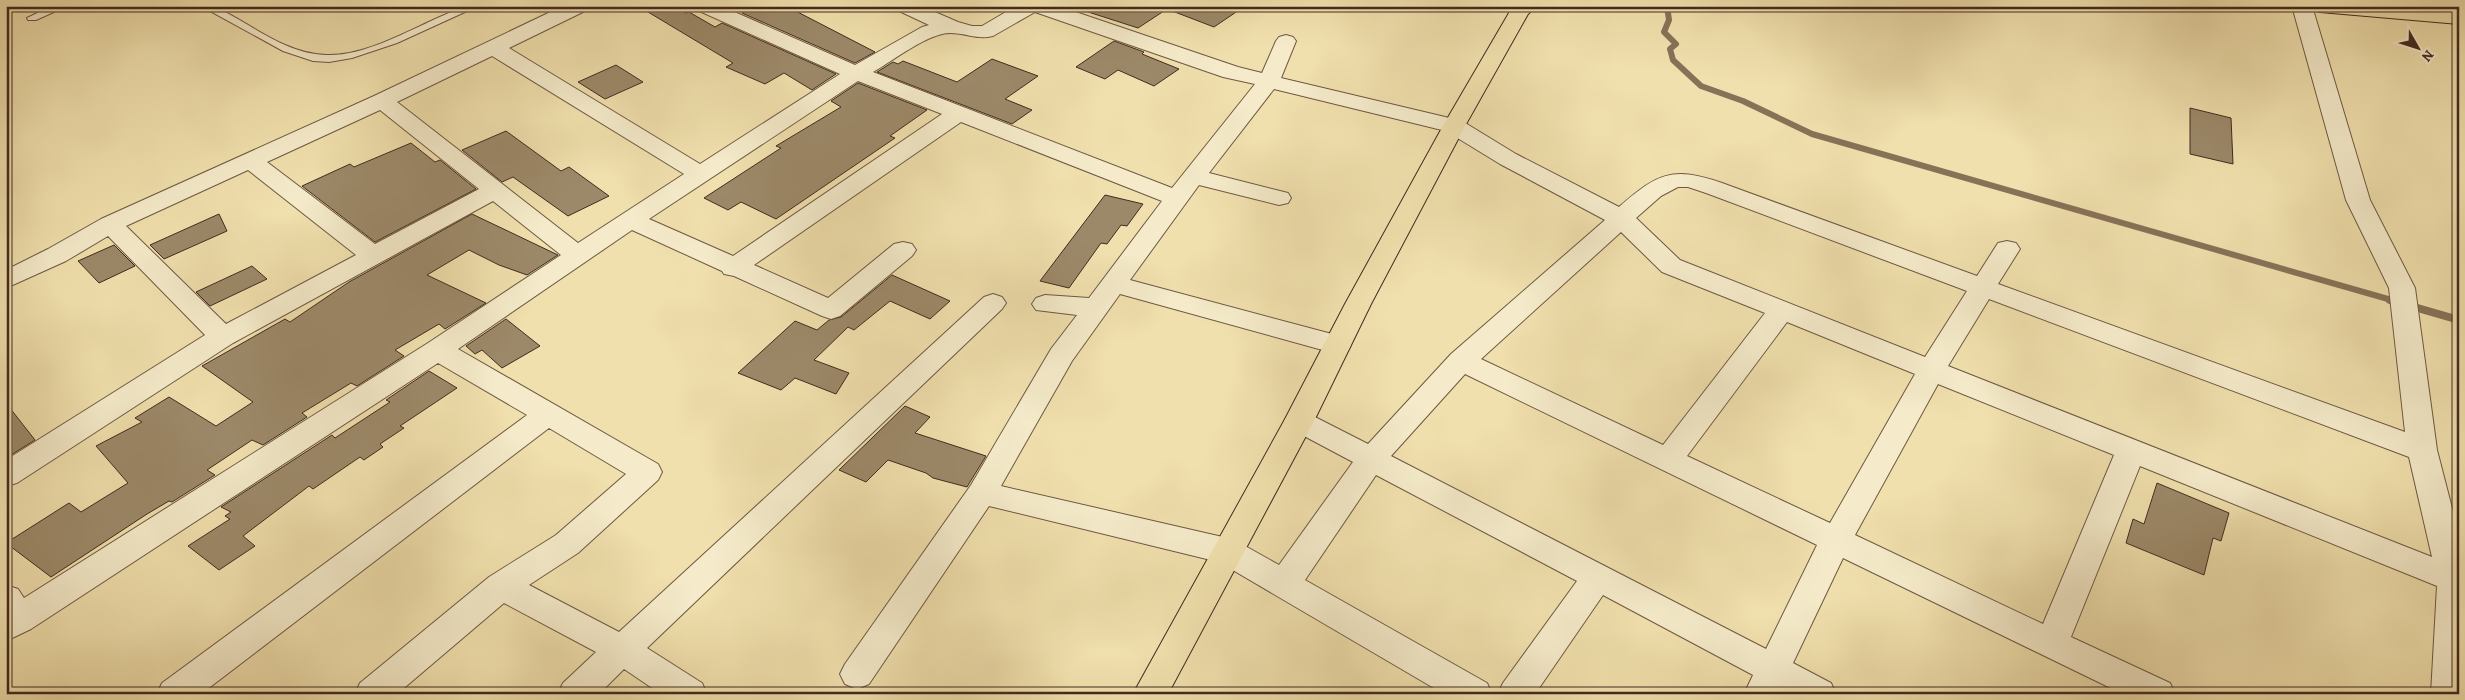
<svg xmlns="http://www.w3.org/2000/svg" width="2465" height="700" font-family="Alegreya,serif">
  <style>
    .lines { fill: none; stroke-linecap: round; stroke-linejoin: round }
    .stream-far1 { stroke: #877258; stroke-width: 6 }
    .stream { stroke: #877258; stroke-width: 8 }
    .building { fill: #9c8969; stroke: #422a20 }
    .lane-casing { stroke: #6e5843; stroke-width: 2 }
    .street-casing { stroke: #6e5843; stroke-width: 2 }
    .primary-casing { stroke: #422a20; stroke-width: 2 }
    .highway-casing { stroke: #422a20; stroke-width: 2 }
    .lane { fill: #f5ebca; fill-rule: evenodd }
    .street { fill: #f5ebca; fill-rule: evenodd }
    .primary { fill: #f0e0ad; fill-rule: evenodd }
    .highway { fill: #f0e0ad; fill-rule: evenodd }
  </style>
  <rect width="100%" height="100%" fill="#f0e0ad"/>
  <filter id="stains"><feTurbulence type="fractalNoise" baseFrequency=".004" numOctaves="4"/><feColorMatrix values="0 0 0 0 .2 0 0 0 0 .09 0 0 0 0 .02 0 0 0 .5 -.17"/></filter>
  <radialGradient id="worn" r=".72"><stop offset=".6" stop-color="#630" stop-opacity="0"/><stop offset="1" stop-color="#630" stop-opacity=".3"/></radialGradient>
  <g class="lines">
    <path class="stream-far1" d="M 1667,6 L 1669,20 L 1664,32 L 1676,44 L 1670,49 L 1673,60 L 1701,86 L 1743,101 L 1812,134 L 2395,301"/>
    <path class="stream" d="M 2390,300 L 2459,320"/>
  </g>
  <path class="building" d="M 638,6 L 674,6 L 686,13 L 689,12 L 715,27 L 722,23 L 836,74 L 812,90 L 784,73 L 765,84 L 726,67 L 733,63 Z
    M 757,6 L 786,6 L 875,52 L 855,63 L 742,13 Z
    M 1083,6 L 1245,6 L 1214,27 L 1167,9 L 1138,28 L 1082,10 Z
    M 1114,41 L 1144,52 L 1142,54 L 1179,69 L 1154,86 L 1118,70 L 1105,79 L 1076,67 Z
    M 992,59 L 1038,76 L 1005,99 L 1032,110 L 1012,124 L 877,72 L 893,62 L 898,64 L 903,61 L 957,82 Z
    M 616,65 L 643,82 L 605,99 L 578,82 Z
    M 858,83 L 927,110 L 890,136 L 895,138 L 776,219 L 741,202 L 728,210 L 704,198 L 781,148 L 776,146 L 841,107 L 831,101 Z
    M 2190,108 L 2231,118 L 2233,164 L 2190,154 Z
    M 506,131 L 561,171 L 569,167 L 609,196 L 568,216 L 513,177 L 502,182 L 462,150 Z
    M 411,143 L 435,162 L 440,160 L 476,189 L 375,242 L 302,186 L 350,164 L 354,167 Z
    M 1105,195 L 1143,204 L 1127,226 L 1121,225 L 1107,244 L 1101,243 L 1069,288 L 1040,281 Z
    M 219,214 L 227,231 L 164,259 L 150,245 Z
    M 472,214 L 558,255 L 527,275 L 499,265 L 469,250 L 427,275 L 486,303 L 445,329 L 439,324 L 395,350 L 404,356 L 357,386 L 351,383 L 302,413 L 307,417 L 263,445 L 252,440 L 207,470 L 215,475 L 172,502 L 169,501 L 147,514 L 51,577 L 6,543 L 69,503 L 81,512 L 128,483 L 96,446 L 142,422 L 135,418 L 169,397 L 216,426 L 253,402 L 202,366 L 285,319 L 290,322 L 349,282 Z
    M 114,245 L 135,266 L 99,283 L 78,261 Z
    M 252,266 L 267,279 L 210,306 L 196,292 Z
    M 892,275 L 950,301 L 930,319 L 890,301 L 854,330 L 848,327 L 814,360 L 849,373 L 836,394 L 795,378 L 781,390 L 738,373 L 795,321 L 817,330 L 829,320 L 841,317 Z
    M 506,319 L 540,346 L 502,368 L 482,350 L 475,354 L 466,346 Z
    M 429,371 L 457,388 L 400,426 L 404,428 L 380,444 L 383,447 L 364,460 L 360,457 L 313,489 L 309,486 L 243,536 L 255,546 L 219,570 L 188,546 L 230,519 L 225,516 L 231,512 L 221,507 L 332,435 L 335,438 L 390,402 L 386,400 Z
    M 6,403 L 35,440 L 6,458 Z
    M 905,406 L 930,417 L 915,433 L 986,456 L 967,487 L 933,478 L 926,473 L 888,460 L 866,482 L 839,470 Z
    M 2157,483 L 2229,513 L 2221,541 L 2213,538 L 2204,575 L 2126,543 L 2133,519 L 2144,524 Z"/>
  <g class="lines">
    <defs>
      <path id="lane" d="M 52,6 L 67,6 L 36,20 L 28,20 L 27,18 Z
        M 201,6 C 218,6 229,14 243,22 C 268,37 297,55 327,55 C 362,56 400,35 431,21 C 447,14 460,6 478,6 L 397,43 L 352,58 L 329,62 L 313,61 L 283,51 Z"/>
      <path id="street" d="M 563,6 L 590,6 L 587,10 L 509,48 L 700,164 L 840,74 L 697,10 L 694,6 L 721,6 L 855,65 L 922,27 L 929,25 L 897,10 L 894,6 L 921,6 L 958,22 L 972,26 L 982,26 L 1016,6 L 1058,6 L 1238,67 L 1262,73 L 1276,41 L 1279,37 L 1286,35 L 1293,37 L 1296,41 L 1281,78 L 1462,121 L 1516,154 L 1619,207 C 1658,173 1672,166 1722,183 L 1977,276 L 1998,243 L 2007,241 L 2016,243 L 2020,249 L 1998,284 L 2405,432 L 2389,288 L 2346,200 L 2292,6 L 2312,6 L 2370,200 L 2415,288 L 2437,450 L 2459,535 L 2459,694 L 2431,694 L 2437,586 L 2140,466 L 2071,637 L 2170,683 L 2175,694 L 2123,694 L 1843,558 L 1793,663 L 1831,683 L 1836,694 L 1787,694 L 1780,690 L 1779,694 L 1744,694 L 1753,675 L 1603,595 L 1535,694 L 1498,694 L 1503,683 L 1577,581 L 1376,475 L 1305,580 L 1487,683 L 1492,694 L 1444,694 L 1219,562 L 989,506 L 869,684 L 857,689 L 845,684 L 840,674 L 845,664 L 971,485 L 1051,349 L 1077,315 L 1036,310 L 1032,304 L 1036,298 L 1045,295 L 1089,298 L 1162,201 L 961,122 L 754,265 L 828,298 L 894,244 L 903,242 L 912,244 L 916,250 L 912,256 L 840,316 L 831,319 L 822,316 L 734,276 L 724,274 L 722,271 L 632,230 L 458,349 L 658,464 L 662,472 L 658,480 L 578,553 L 529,585 L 619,632 L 984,297 L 993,294 L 1002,297 L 1006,303 L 1002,309 L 647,648 L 702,683 L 707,694 L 661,694 L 624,669 L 599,694 L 558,694 L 563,683 L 596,652 L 504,603 L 397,694 L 355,694 L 360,683 L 489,577 L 556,535 L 626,474 L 549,428 L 201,694 L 157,694 L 162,683 L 527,415 L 438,363 L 31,629 L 6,641 L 6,585 L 18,589 L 24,598 L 428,343 L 561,255 L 493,201 L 233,343 L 17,483 L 6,486 L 6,460 L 205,335 L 108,236 L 66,261 L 6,288 L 6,270 L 48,249 L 101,219 L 374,96 ZM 1035,12 L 1223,77 L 1255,84 L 1172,188 L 873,72 C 893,61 928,33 950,33 C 966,33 977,40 993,36 ZM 492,56 L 684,174 L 578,243 L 397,102 ZM 858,81 L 942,114 L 733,256 L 649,219 ZM 1274,89 L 1446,131 L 1500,164 L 1605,220 L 1451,354 L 1368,444 L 1309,414 L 1299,411 L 1289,414 L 1284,421 L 1289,428 L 1353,462 L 1279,565 L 1238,542 L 1227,538 L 1001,486 L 1072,361 L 1120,294 L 1337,354 L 1347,352 L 1351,345 L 1347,338 L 1130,280 L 1199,185 L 1279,205 L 1288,203 L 1291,198 L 1288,193 L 1209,173 ZM 380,110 L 479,189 L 375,244 L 267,162 ZM 248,170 L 356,255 L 226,324 L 126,226 ZM 1678,187 L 1688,187 L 1706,193 L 1967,291 L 1925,357 L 1680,260 L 1636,218 L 1661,196 ZM 1621,232 L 1662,272 L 1765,313 L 1663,445 L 1481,359 ZM 1989,299 L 2409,457 L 2432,557 L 1948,366 ZM 1787,322 L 1915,374 L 1830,523 L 1687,456 ZM 1465,374 L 1817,545 L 1766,649 L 1391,456 ZM 1938,384 L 2114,455 L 2043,624 L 1855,535 Z"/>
      <path id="primary" d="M 1513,6 L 1537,6 L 1528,14 L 1465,126 L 1371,304 L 1314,421 L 1168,694 L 1133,694 L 1284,421 L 1345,304 L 1443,126 Z"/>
      <path id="highway" d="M 2310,6 L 2393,6 L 2459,12 L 2459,24 L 2320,12 L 2313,10 Z"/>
    </defs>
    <use href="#lane" class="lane-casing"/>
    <use href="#street" class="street-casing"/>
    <use href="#primary" class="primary-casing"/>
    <use href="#highway" class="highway-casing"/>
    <use href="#lane" class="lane"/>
    <use href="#street" class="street"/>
    <use href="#primary" class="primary"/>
    <use href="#highway" class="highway"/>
  </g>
  <rect width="2465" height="700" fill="none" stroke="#f0e0ad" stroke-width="25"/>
  <rect x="8" y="8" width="2450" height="685" fill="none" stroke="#422a20" stroke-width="2.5"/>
  <rect x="12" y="12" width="2440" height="675" fill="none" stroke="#422a20"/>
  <g transform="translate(2418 48) rotate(129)" stroke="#f5ebca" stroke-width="4" paint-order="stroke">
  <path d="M0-4L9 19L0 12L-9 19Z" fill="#422a20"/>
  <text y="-8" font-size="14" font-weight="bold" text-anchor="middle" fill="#422a20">N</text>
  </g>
  <rect width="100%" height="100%" filter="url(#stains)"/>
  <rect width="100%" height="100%" fill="url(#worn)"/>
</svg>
